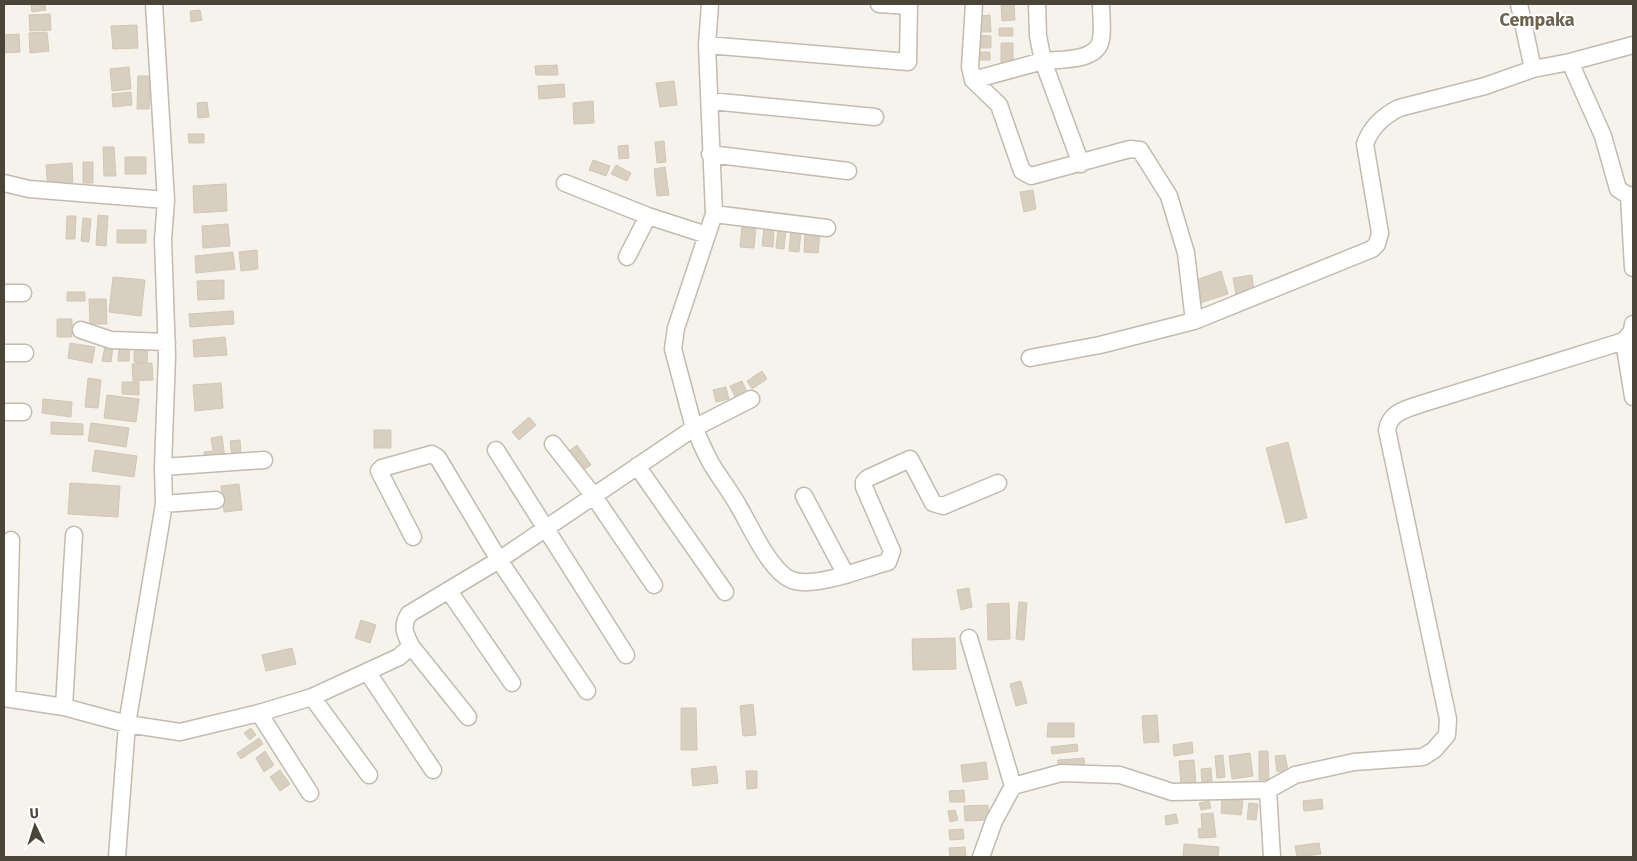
<svg xmlns="http://www.w3.org/2000/svg" width="1637" height="861" font-family="'Fira Sans',sans-serif">
  <style>
    .building { fill: #d8cfc1; stroke: #d3c7b4 }
    .lines { fill: none; stroke-linecap: round; stroke-linejoin: round }
    .street-casing { stroke: #c2bbae; stroke-width: 19 }
    .street { stroke: #fff; stroke-width: 16 }
    .labels { text-anchor: middle; stroke-width: 4; stroke-linejoin: round; paint-order: stroke }
    .quarter-label { font-size: 18px; font-weight: bold; fill: #6e6250; stroke: #fff }
  </style>
  <rect width="100%" height="100%" fill="#f6f3ec"/>
  <path class="building" d="M 31,4 L 45,4 L 46,10 L 32,12 Z
    M 1001,4 L 1014,4 L 1015,20 L 1002,21 Z
    M 200,10 L 202,20 L 191,22 L 190,11 Z
    M 50,14 L 51,30 L 30,31 L 29,15 Z
    M 990,15 L 991,32 L 978,32 L 978,16 Z
    M 137,25 L 138,48 L 113,49 L 111,26 Z
    M 999,28 L 1013,28 L 1013,36 L 999,36 Z
    M 47,32 L 49,51 L 30,53 L 29,33 Z
    M 19,34 L 20,52 L 4,53 L 4,35 Z
    M 977,35 L 991,36 L 991,48 L 977,48 Z
    M 1001,43 L 1013,43 L 1013,63 L 1001,63 Z
    M 976,52 L 990,52 L 990,60 L 976,60 Z
    M 557,65 L 558,75 L 536,75 L 535,66 Z
    M 129,67 L 131,89 L 112,91 L 110,69 Z
    M 138,76 L 151,76 L 149,109 L 137,109 Z
    M 674,81 L 677,105 L 660,107 L 656,83 Z
    M 564,84 L 565,97 L 539,99 L 538,86 Z
    M 131,92 L 132,105 L 113,107 L 112,94 Z
    M 593,101 L 594,123 L 574,124 L 573,103 Z
    M 207,102 L 209,117 L 198,118 L 197,103 Z
    M 188,134 L 204,134 L 204,143 L 189,143 Z
    M 664,141 L 666,162 L 657,163 L 655,142 Z
    M 628,145 L 629,158 L 619,159 L 618,146 Z
    M 103,147 L 114,147 L 116,176 L 104,176 Z
    M 125,157 L 146,157 L 146,174 L 125,174 Z
    M 593,160 L 610,166 L 606,176 L 589,170 Z
    M 83,162 L 93,162 L 93,183 L 83,183 Z
    M 72,163 L 73,188 L 48,190 L 46,165 Z
    M 616,165 L 631,173 L 627,181 L 611,174 Z
    M 665,167 L 669,195 L 657,196 L 654,169 Z
    M 226,184 L 227,211 L 194,213 L 193,186 Z
    M 1033,190 L 1036,209 L 1024,212 L 1020,192 Z
    M 98,215 L 108,216 L 106,246 L 96,245 Z
    M 67,216 L 76,216 L 75,239 L 66,239 Z
    M 83,218 L 91,219 L 89,242 L 81,241 Z
    M 228,224 L 230,246 L 203,248 L 202,226 Z
    M 742,225 L 756,226 L 754,248 L 740,247 Z
    M 764,228 L 774,229 L 773,247 L 762,246 Z
    M 778,229 L 786,230 L 784,249 L 776,248 Z
    M 117,230 L 146,230 L 146,243 L 117,243 Z
    M 791,230 L 801,231 L 799,252 L 789,251 Z
    M 805,233 L 820,234 L 818,253 L 804,252 Z
    M 257,250 L 258,269 L 241,271 L 239,252 Z
    M 233,252 L 235,269 L 196,273 L 195,256 Z
    M 1221,271 L 1228,294 L 1200,303 L 1193,281 Z
    M 1252,275 L 1254,293 L 1236,295 L 1233,278 Z
    M 113,277 L 145,280 L 141,316 L 109,312 Z
    M 224,280 L 224,299 L 198,300 L 197,281 Z
    M 67,292 L 85,292 L 85,301 L 67,301 Z
    M 89,299 L 106,299 L 107,324 L 90,324 Z
    M 233,311 L 234,324 L 190,327 L 189,314 Z
    M 57,319 L 72,319 L 72,337 L 57,337 Z
    M 225,337 L 227,355 L 194,357 L 193,340 Z
    M 70,343 L 95,347 L 92,363 L 68,358 Z
    M 119,345 L 130,345 L 129,361 L 118,361 Z
    M 105,346 L 113,347 L 111,362 L 102,361 Z
    M 134,348 L 148,348 L 147,363 L 134,362 Z
    M 152,363 L 153,380 L 133,381 L 132,364 Z
    M 762,371 L 767,379 L 752,389 L 747,381 Z
    M 88,378 L 101,380 L 98,408 L 85,407 Z
    M 742,381 L 748,394 L 736,399 L 730,386 Z
    M 122,382 L 139,382 L 139,395 L 122,394 Z
    M 221,383 L 223,408 L 195,411 L 193,385 Z
    M 726,387 L 729,399 L 716,402 L 713,390 Z
    M 107,395 L 139,399 L 136,422 L 104,418 Z
    M 43,399 L 72,402 L 71,417 L 42,413 Z
    M 529,417 L 536,425 L 519,440 L 512,432 Z
    M 51,422 L 83,424 L 83,435 L 51,434 Z
    M 91,423 L 129,428 L 126,447 L 88,441 Z
    M 374,430 L 391,430 L 391,448 L 374,448 Z
    M 222,436 L 225,458 L 205,461 L 204,452 L 213,451 L 211,438 Z
    M 240,440 L 241,456 L 232,457 L 230,441 Z
    M 1288,442 L 1307,518 L 1286,523 L 1266,448 Z
    M 577,445 L 591,465 L 582,471 L 568,452 Z
    M 95,450 L 137,456 L 134,477 L 92,471 Z
    M 70,483 L 120,486 L 118,517 L 68,514 Z
    M 239,484 L 242,510 L 224,512 L 221,486 Z
    M 969,588 L 972,607 L 961,610 L 957,590 Z
    M 1019,602 L 1027,603 L 1024,640 L 1016,639 Z
    M 1009,603 L 1010,639 L 988,640 L 987,604 Z
    M 361,620 L 376,625 L 370,643 L 355,638 Z
    M 955,638 L 956,669 L 913,670 L 912,639 Z
    M 292,648 L 296,664 L 266,671 L 262,655 Z
    M 1021,681 L 1027,703 L 1016,706 L 1010,684 Z
    M 753,704 L 756,735 L 743,736 L 740,706 Z
    M 681,708 L 696,708 L 697,750 L 681,750 Z
    M 1157,715 L 1159,742 L 1144,743 L 1142,716 Z
    M 1048,723 L 1074,723 L 1074,737 L 1047,737 Z
    M 251,728 L 256,735 L 250,740 L 244,733 Z
    M 259,738 L 263,744 L 241,759 L 237,753 Z
    M 1192,742 L 1193,753 L 1174,756 L 1173,745 Z
    M 1077,744 L 1078,751 L 1052,754 L 1051,747 Z
    M 265,751 L 274,765 L 264,772 L 256,758 Z
    M 1259,751 L 1268,751 L 1269,780 L 1259,780 Z
    M 1250,753 L 1253,776 L 1232,779 L 1229,756 Z
    M 1223,755 L 1225,777 L 1217,778 L 1215,756 Z
    M 1285,755 L 1288,770 L 1277,772 L 1275,756 Z
    M 1084,758 L 1085,767 L 1058,770 L 1058,760 Z
    M 1194,760 L 1196,783 L 1181,785 L 1179,761 Z
    M 986,762 L 988,779 L 963,782 L 961,765 Z
    M 716,766 L 718,783 L 693,786 L 691,769 Z
    M 1211,768 L 1212,781 L 1202,782 L 1201,769 Z
    M 280,770 L 290,784 L 280,791 L 270,777 Z
    M 746,771 L 757,771 L 757,788 L 747,789 Z
    M 964,790 L 965,802 L 950,802 L 949,791 Z
    M 1222,799 L 1243,801 L 1241,815 L 1221,813 Z
    M 1322,799 L 1323,809 L 1304,811 L 1303,801 Z
    M 1209,801 L 1211,808 L 1201,810 L 1199,803 Z
    M 1249,803 L 1258,804 L 1256,820 L 1247,819 Z
    M 988,805 L 989,820 L 965,821 L 964,806 Z
    M 955,810 L 958,820 L 950,822 L 948,811 Z
    M 1213,813 L 1216,837 L 1199,838 L 1198,829 L 1202,828 L 1201,814 Z
    M 1176,814 L 1178,823 L 1166,825 L 1165,816 Z
    M 963,829 L 964,839 L 950,840 L 949,830 Z
    M 1319,843 L 1321,854 L 1297,857 L 1295,846 Z
    M 1184,844 L 1219,847 L 1218,857 L 1183,857 Z
    M 965,847 L 966,857 L 950,857 L 949,848 Z"/>
  <g class="lines">
    <defs>
      <path id="street" d="M 879,4 L 909,6
        M 974,4 L 970,67 L 973,80 L 999,105 L 1022,171 L 1031,176 L 1130,149 L 1140,150 L 1169,196 L 1186,253 L 1194,321
        M 1037,4 L 1038,36 L 1043,61 C 1060,59 1098,62 1101,39 C 1103,28 1101,15 1101,4
        M 1519,4 L 1533,69
        M 707,45 L 908,62 L 909,4
        M 1570,62 L 1633,45
        M 973,80 L 1043,61 L 1081,164
        M 711,101 L 875,117
        M 710,154 L 848,171
        M 4,183 L 29,189 L 166,200
        M 565,183 L 648,216 L 707,235
        M 1629,196 L 1633,268
        M 714,214 L 827,228
        M 627,257 L 648,216
        M 4,293 L 23,293
        M 81,330 L 111,340 L 167,342
        M 1624,341 L 1633,397
        M 4,353 L 25,353
        M 1030,358 L 1100,345 L 1194,321 L 1372,249 L 1377,244 L 1380,233 L 1365,144 C 1371,127 1383,116 1399,108 L 1485,86 L 1533,69 L 1570,62 L 1603,136 L 1618,189 L 1629,196 L 1633,195
        M 751,399 L 694,428 C 700,440 705,453 712,465 C 721,480 731,492 739,507 C 751,527 772,576 795,581 C 819,587 864,568 888,562 L 892,551 L 864,487 L 864,482 L 868,478 L 910,459 L 933,503 L 943,506 L 998,483
        M 4,412 L 23,412
        M 553,444 L 593,495 L 654,585
        M 496,450 L 626,655
        M 637,466 L 725,592
        M 163,467 L 264,460
        M 804,496 L 846,575
        M 164,504 L 216,500
        M 413,537 L 379,471 L 382,468 L 432,454 L 438,458 L 499,560 L 587,691
        M 449,591 L 512,683
        M 969,638 L 1013,786
        M 411,646 L 468,717
        M 368,673 L 433,770
        M 312,697 L 369,775
        M 4,698 L 64,707 L 127,724 L 180,732 L 259,713 L 312,697 L 399,657 L 411,646 C 405,634 401,626 409,614 L 499,560 L 694,428 L 673,349 L 676,328 L 714,214 L 707,45 L 710,4
        M 7,698 L 11,540
        M 64,707 L 74,535
        M 259,713 L 310,793
        M 117,857 L 127,724 L 164,504 L 163,467 L 167,355 L 163,240 L 166,200 L 154,4
        M 981,857 L 994,821 L 1013,786 L 1061,773 L 1120,775 L 1172,792 L 1268,790
        M 1272,857 L 1268,790 L 1295,775 L 1354,762 L 1423,757 L 1434,750 L 1447,735 L 1448,719 L 1387,430 C 1390,412 1406,409 1421,404 L 1624,341 L 1632,331 L 1633,324"/>
    </defs>
    <use href="#street" class="street-casing"/>
    <use href="#street" class="street"/>
  </g>
  <g class="labels">
    <g class="quarter-label">
      <text x="1537" y="26">Cempaka</text>
    </g>
  </g>
  <rect width="1637" height="861" fill="none" stroke="#4b4439" stroke-width="10"/>
  <g transform="translate(35 826) rotate(356)" stroke="#ffffff" stroke-width="4" paint-order="stroke">
  <path d="M0-4L9 19L0 12L-9 19Z" fill="#4b4439"/>
  <text y="-8" font-size="14" font-weight="bold" text-anchor="middle" fill="#4b4439">U</text>
  </g>
</svg>
